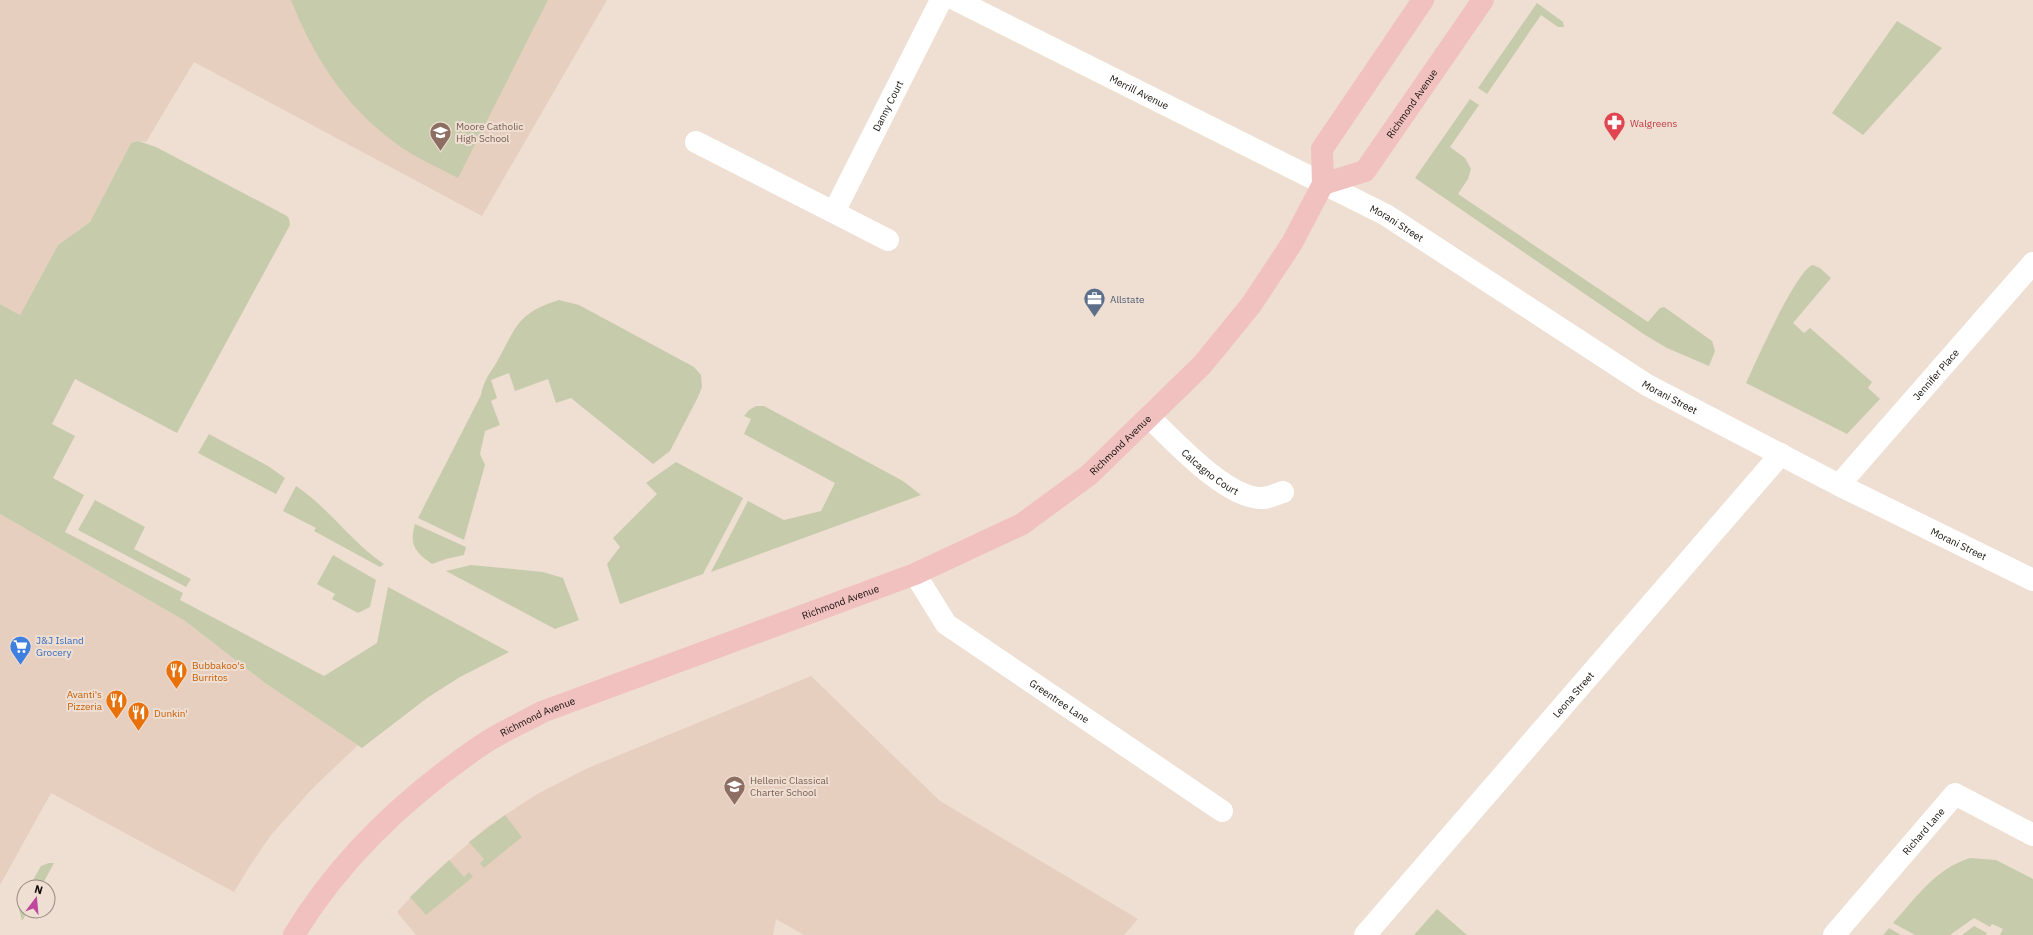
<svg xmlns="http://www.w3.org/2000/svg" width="2033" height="935" font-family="'IBM Plex Sans',sans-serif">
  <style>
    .built { fill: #e7cfbf }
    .green { fill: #c6ccab }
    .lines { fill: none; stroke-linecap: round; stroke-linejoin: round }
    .minor { stroke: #fff; stroke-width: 22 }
    .major { stroke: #f1c1bf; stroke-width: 22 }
    .labels { text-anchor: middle; stroke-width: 4; stroke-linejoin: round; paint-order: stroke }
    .street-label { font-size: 10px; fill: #110c08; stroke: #efded2 }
    .health-label { font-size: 10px; fill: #be3a42; stroke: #efded2; text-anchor: start }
    .education-label { font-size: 10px; fill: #785e54; stroke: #efded2; text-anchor: start }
    .service-label { font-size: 10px; fill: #4e5e75; stroke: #efded2; text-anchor: start }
    .shop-label { font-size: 10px; fill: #366cbe; stroke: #efded2; text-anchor: start }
    .food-label { font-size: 10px; fill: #c56008; stroke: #efded2; text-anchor: start }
  </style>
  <rect width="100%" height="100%" fill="#efded2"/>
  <path class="built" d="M 0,0 L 607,0 L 482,216 L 194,62 L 146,142 L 138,141 L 131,143 L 90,222 L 58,245 L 20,315 L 0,304 Z
    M 0,514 L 185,621 L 265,683 L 358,745 L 311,790 L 271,835 L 251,864 L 234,892 L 51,793 L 0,885 Z
    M 811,676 L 940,801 L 1138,919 L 1124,935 L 804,935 L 776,919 L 773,935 L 416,935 L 397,912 L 426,881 L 487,827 L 537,794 L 588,768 Z"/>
  <path class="green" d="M 291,0 L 548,0 L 458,178 C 437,167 413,157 394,142 C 345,106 313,56 291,0 Z
    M 1537,3 L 1563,22 L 1564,27 L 1558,27 L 1541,15 L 1487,94 L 1478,88 Z
    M 1897,21 L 1942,48 L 1863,135 L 1832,113 Z
    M 1470,99 L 1479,105 L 1450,147 L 1465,158 L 1471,169 L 1468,179 L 1458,194 L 1648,322 L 1660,308 L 1664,307 L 1667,309 L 1712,341 L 1715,351 L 1709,366 L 1667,348 L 1645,335 L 1415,178 Z
    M 138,141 L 156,147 L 287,216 L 289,219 L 290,225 L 177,433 L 75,379 L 52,424 L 75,436 L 53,478 L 84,495 L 65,532 L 183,593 L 180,600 L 324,676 L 377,643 L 388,587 L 509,652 L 460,677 L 427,698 L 362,748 L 265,683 L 185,621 L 0,514 L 0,304 L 20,315 L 58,245 L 90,222 L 131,143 Z
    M 1813,265 L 1820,268 L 1831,278 L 1793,323 L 1804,333 L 1810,328 L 1872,382 L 1868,388 L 1880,399 L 1847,434 L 1746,383 C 1755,364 1797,268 1813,265 Z
    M 559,300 L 579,305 L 694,367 L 701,375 L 702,387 L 698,397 L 670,451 L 653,464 L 571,398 L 556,403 L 548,379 L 515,391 L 509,373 L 491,380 L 497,398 L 491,401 L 500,425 L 485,431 L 480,454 L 485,465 L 464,540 L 418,518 L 481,395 C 485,377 490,374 498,360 C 517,325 518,313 559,300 Z
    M 756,406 L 764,406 L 903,481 L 921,495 L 711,572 L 748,501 L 784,520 L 821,511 L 835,483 L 744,434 L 751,419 L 744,416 L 749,410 Z
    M 209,434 L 268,466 L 285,478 L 276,494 L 198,453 Z
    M 676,462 L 743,498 L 703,574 L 620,604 L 607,564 L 620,547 L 613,538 L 657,494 L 646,483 Z
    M 296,486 C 329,508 351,542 384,564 L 380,567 L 314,531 L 316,528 L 283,511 Z
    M 95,500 L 145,527 L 134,549 L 191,579 L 186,587 L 78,530 Z
    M 415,524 L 466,547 L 464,555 L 446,559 L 432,564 C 415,552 409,545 415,524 Z
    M 333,555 L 376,580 L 370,607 L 358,613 L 332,599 L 335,594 L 317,584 Z
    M 471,565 L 543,572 L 563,578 L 579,620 L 555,629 L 446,571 Z
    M 505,815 L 522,837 L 484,868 L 480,863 L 484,859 L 469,842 Z
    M 1970,858 L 1996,860 L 2033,879 L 2033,935 L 2000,935 L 2003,929 L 1992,924 L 1990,927 L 1974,918 L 1950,935 L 1915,935 L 1893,923 C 1917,897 1935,869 1970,858 Z
    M 449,860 L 464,877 L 469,872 L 473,877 L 426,915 L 410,897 Z
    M 49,863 L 54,863 L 41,887 L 29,887 L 41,866 Z
    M 24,896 L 24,911 L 28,911 L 22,921 L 19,909 Z
    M 1437,909 L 1467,935 L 1414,935 Z
    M 1974,926 L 1987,933 L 1986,935 L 1962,935 Z
    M 1889,928 L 1901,935 L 1883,935 Z"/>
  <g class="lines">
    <g class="minor">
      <path id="s1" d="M 956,0 L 1386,215 L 1647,385 L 1839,485 L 2033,580"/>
      <path d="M 696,142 L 888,240"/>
      <path id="s2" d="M 834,212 L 941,0"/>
      <path id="s3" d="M 1150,418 C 1175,442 1227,499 1262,498 C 1269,498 1277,494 1283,492"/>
      <path id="s4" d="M 1839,485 L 2033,263"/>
      <path id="s5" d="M 915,574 L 946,624 L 1222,811"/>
      <path id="s6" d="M 1365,935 L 1781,454"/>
      <path id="s7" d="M 1834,935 L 1955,794 L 2033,835"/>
    </g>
    <g class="major">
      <path id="s8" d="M 1323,184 L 1365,171 L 1483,0"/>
      <path id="s9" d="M 294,935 C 341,857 408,795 483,744 C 501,732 522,723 542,712 L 915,574 L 1022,524 L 1089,475 L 1202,365 L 1251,305 L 1292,243 L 1323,184 L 1322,149 L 1423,0"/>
    </g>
  </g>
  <defs>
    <symbol id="pharmacy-pin" viewBox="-11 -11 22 30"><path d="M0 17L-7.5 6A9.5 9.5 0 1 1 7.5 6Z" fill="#e0444e" stroke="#efded2"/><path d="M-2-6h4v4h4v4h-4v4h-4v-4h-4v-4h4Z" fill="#fff"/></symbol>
    <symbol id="school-pin" viewBox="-11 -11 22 30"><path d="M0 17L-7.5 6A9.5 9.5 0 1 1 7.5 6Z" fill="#8d6e63" stroke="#efded2"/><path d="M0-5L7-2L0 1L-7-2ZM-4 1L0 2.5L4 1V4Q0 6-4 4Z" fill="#fff"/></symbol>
    <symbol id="office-pin" viewBox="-11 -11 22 30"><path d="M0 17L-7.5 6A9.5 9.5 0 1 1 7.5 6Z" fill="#5c6f8a" stroke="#efded2"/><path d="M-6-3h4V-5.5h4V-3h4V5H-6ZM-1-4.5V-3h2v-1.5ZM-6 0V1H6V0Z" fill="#fff"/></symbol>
    <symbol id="supermarket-pin" viewBox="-11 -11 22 30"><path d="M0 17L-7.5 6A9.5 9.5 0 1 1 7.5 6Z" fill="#3f7fe0" stroke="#efded2"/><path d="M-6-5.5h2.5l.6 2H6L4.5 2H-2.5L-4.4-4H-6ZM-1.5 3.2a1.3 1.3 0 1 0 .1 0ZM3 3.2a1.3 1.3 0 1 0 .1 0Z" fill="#fff"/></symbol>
    <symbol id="restaurant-pin" viewBox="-11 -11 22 30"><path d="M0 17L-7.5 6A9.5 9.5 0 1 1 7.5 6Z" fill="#e8710a" stroke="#efded2"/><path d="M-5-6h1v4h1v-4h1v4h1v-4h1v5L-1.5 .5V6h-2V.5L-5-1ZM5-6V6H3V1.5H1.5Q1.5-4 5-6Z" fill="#fff"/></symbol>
  </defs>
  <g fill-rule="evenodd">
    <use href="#pharmacy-pin" x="1602" y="110" width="25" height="34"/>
    <use href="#school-pin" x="428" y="120" width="25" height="34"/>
    <use href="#office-pin" x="1082" y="286" width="25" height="34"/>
    <use href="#supermarket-pin" x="8" y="634" width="25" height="34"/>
    <use href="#restaurant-pin" x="164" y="658" width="25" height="34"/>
    <use href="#restaurant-pin" x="104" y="688" width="25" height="34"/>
    <use href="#restaurant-pin" x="126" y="700" width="25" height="34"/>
    <use href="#school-pin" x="722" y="774" width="25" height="34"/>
  </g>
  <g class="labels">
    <g class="street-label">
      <text dy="4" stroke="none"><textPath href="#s1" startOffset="205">Merrill Avenue</textPath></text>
      <text dy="4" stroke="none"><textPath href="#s8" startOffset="126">Richmond Avenue</textPath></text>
      <text dy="4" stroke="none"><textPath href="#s2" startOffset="119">Danny Court</textPath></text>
      <text dy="4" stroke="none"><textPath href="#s1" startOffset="494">Morani Street</textPath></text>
      <text dy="4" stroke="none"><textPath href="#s4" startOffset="147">Jennifer Place</textPath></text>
      <text dy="4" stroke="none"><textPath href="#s1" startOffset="818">Morani Street</textPath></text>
      <text dy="4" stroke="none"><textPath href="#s9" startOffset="980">Richmond Avenue</textPath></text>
      <text dy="4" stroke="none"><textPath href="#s3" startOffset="81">Calcagno Court</textPath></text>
      <text dy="4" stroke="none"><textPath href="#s1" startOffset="1142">Morani Street</textPath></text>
      <text dy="4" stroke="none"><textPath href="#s9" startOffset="656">Richmond Avenue</textPath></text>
      <text dy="4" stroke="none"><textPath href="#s6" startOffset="318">Leona Street</textPath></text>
      <text dy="4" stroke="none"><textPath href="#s5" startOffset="196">Greentree Lane</textPath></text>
      <text dy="4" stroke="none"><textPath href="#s9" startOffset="332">Richmond Avenue</textPath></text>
      <text dy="4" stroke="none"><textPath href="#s7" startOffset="137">Richard Lane</textPath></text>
    </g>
    <g class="health-label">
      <text x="1630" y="127">Walgreens</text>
    </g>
    <g class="education-label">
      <text x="456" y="130">Moore Catholic<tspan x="456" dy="12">High School</tspan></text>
      <text x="750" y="784">Hellenic Classical<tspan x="750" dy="12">Charter School</tspan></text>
    </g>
    <g class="service-label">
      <text x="1110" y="303">Allstate</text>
    </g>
    <g class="shop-label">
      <text x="36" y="644">J&amp;J Island<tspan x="36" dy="12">Grocery</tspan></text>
    </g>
    <g class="food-label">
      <text x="192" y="669">Bubbakoo's<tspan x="192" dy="12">Burritos</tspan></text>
      <text x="102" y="698" text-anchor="end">Avanti's<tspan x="102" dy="12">Pizzeria</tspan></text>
      <text x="154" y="717">Dunkin'</text>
    </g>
  </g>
  <g transform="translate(36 899) rotate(16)"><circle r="19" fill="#efded2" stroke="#968a81"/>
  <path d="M0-3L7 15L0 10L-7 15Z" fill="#bf489d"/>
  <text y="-6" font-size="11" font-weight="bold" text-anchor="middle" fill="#110c08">N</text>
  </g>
</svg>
